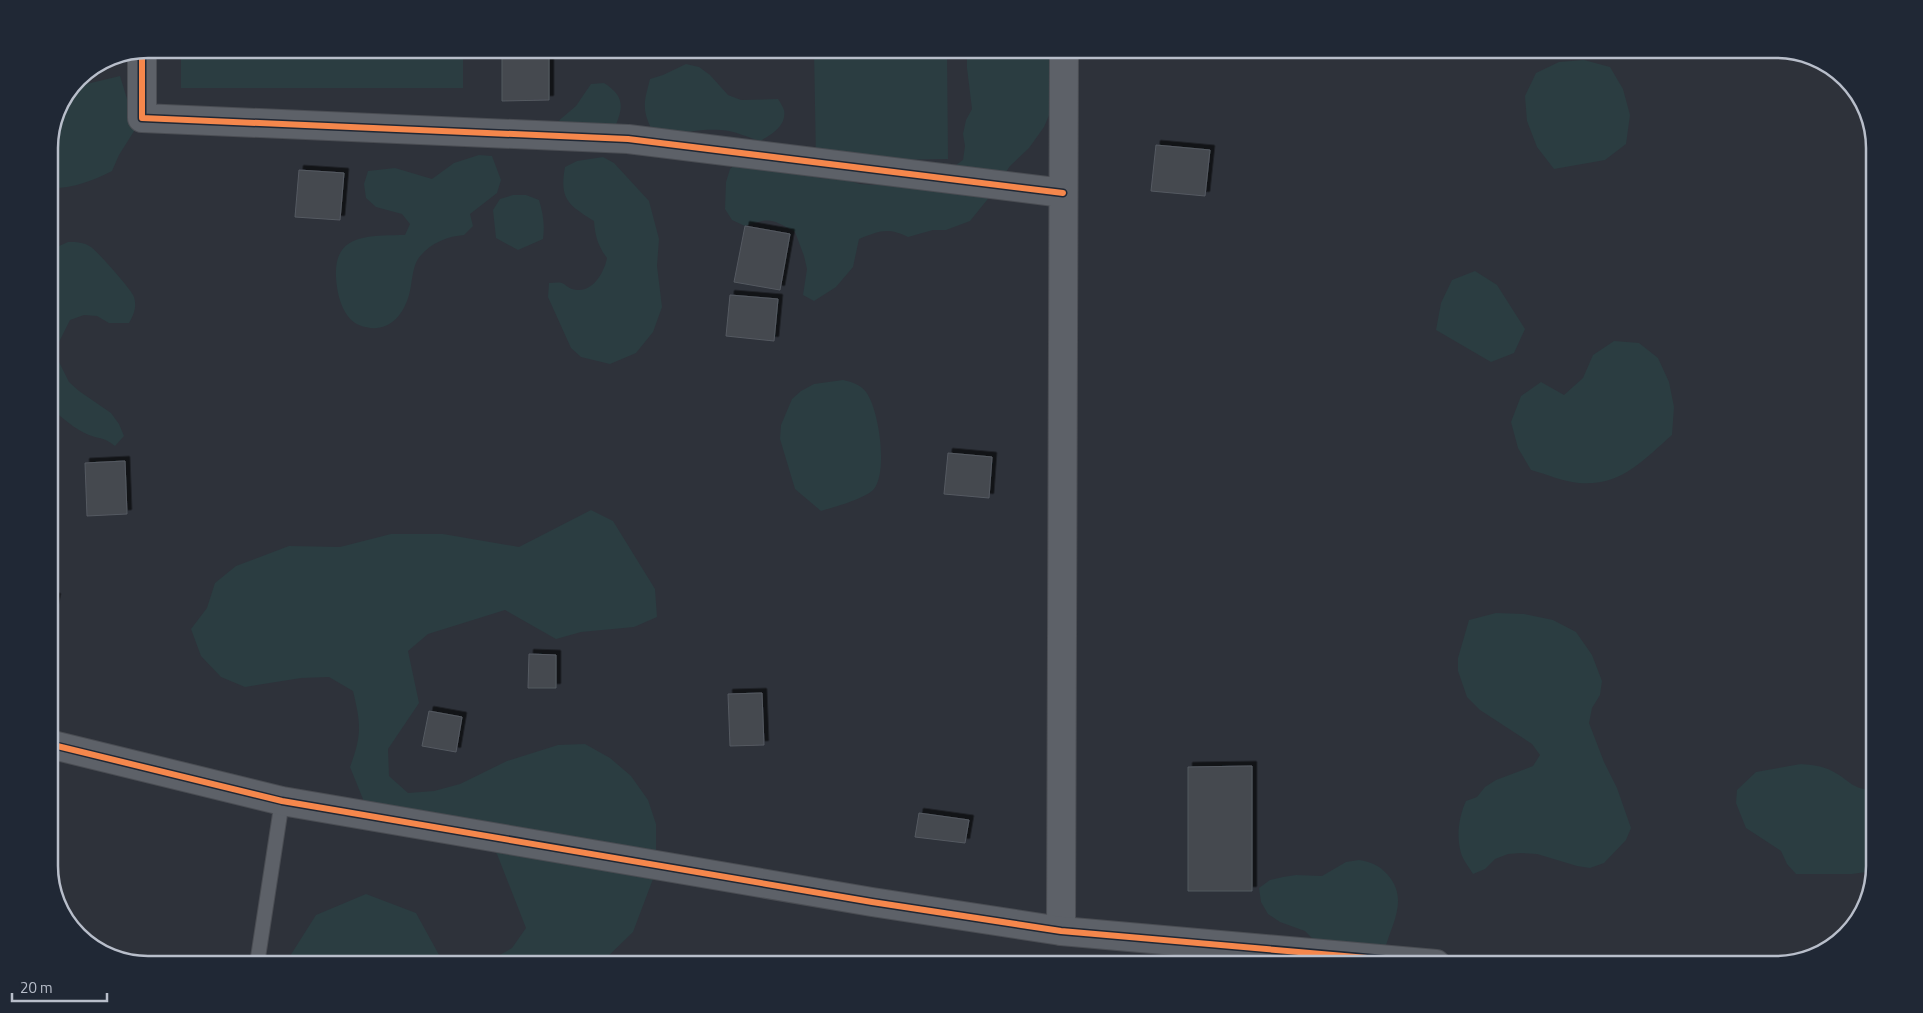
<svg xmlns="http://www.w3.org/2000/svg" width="1923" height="1013" font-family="'Titillium Web',sans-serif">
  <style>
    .green { fill: #2b3d41 }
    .building { fill: #44484f; stroke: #555a61; filter: url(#shadow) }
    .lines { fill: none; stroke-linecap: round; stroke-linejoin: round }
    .service-casing { stroke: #4a4d53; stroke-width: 16 }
    .minor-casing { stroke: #4a4d53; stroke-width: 30 }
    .tertiary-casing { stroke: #4a4d53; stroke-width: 30 }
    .service { stroke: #5d6168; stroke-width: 14 }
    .minor { stroke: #5d6168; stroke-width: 28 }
    .tertiary { stroke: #5d6168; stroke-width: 28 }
    .cycleway-casing { stroke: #202835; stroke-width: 9 }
    .cycleway { stroke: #f5874c; stroke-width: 6 }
    .rim { fill: none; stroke: #b8beca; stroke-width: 2.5 }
  </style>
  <defs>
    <filter id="shadow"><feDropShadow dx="4.5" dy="-4.5" stdDeviation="0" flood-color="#0009"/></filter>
  </defs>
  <rect width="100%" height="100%" fill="#2e323a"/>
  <path class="green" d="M 181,49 L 463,49 L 463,88 L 181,88 Z
    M 814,49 L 947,49 L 948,159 L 816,161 Z
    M 967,49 L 1057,49 L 1054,99 L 1050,113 L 1044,127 L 1029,148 L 1010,166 L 987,200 L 970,221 L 946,230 L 933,230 L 908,237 C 888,227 879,231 859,239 L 853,267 L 836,287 L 814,301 L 803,295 L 807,269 L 804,256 L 795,232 C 772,219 770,217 745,226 L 732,220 L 725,209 L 726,182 L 730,169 L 739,160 L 806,174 L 819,178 L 846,180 L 860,184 L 874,185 L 952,168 L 963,160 L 965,146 L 963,134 L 966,120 L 972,109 L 967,68 Z
    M 1584,60 L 1610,67 L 1623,89 L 1630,115 L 1626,144 L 1605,160 L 1554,169 L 1537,147 L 1527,121 L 1525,96 L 1536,73 L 1559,62 Z
    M 686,64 L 699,67 L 710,75 L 728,95 L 741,100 L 778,99 C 780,102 783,107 784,110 C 787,126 771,135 760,141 C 747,137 735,131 721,130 C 694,128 680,137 651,128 C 641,108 645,99 650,79 L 663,75 Z
    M 120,76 L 136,128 L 119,155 L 112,171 C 92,181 72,189 49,188 L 49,141 L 56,109 L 70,88 Z
    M 604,83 C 624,96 624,106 615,127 L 556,123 L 576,106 L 591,84 Z
    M 479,155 L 492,156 L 501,180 L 497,193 L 470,214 L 473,226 L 464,235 C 448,236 428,244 418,259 C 412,268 412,285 409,295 C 402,320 384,335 359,325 C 345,319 339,301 337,287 C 329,233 365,236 405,235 L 410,224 L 402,214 L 376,207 L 366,198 L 364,184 L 368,171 L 395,168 L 432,179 L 454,163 Z
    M 603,157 L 614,163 L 649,201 L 659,239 L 657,266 L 662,307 L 653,332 L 636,353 L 610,364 L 581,357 L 571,348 L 548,297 L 549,283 C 553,283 558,282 562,283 C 565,284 568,288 572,289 C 592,295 604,273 607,258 C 598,246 595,236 594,221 C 569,205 559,200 565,167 L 577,161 Z
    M 513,195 L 526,195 L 539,200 C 543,213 545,225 543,239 L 518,250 L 496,238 L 493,210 L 500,199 Z
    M 68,242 C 77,242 83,242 91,247 C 97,251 132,290 134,297 C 137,307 134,314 129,323 L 109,323 L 97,316 L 84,315 L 70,320 L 58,344 L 57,358 L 69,382 L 79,391 L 111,413 L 119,424 L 124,436 L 115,446 C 102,436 102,440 89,435 C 74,429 62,417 49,407 L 49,257 L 57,247 Z
    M 1475,271 L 1497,285 L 1525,329 L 1514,353 L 1491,362 L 1436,330 L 1441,303 L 1452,280 Z
    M 1614,341 L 1639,343 L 1658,358 L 1669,382 L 1674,407 L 1672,435 C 1642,461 1622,486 1579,483 C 1564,482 1546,474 1531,470 L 1518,448 L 1511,422 L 1521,396 L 1541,382 L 1564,395 L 1583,378 L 1593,355 Z
    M 843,380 C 851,382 860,384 866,392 C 879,409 888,471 874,489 C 865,499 834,507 821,511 L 795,489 L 780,439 L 781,425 L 792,399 L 801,391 L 814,384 Z
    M 591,510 L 613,521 L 655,589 L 657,617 L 634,627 L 581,632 L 556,639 L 505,610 L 428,634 L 408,651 L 419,703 L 388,749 L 389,776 L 408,793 L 434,791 L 460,784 L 507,761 L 558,745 L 585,744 L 610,758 L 631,776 L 648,800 L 656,824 L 656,851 L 653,879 L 633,932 L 600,964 L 484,964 L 512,948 L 526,928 L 497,854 L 477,837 L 369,814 L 350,767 C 362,735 361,724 353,691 L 329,677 L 301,678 L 245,687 L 221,677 L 201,656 L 191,629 L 207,608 L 215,583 L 236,566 L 289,546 L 340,547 L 391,534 L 443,534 L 519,547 Z
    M 1496,613 L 1524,614 L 1553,620 L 1576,632 L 1592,655 L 1602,681 L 1600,695 L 1592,708 L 1589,723 L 1604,762 L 1617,788 L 1631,828 L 1626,840 L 1604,863 L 1590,868 L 1577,866 L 1537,854 L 1521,853 L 1508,854 L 1495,859 L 1485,869 L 1473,874 C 1469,867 1463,860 1461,853 C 1456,836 1459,816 1466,801 L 1477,797 L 1485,787 L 1496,780 L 1533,766 L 1540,755 L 1532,744 L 1480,710 L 1467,697 L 1458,671 L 1458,658 L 1469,620 Z
    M 1801,764 C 1812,765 1823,766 1832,771 C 1850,780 1852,790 1874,790 L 1873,871 L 1852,874 L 1796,874 L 1787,864 L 1781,851 L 1746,828 L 1736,803 L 1737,790 L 1756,772 Z
    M 1359,860 C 1371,862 1379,865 1387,874 C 1408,897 1394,920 1386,945 L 1373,948 L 1315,941 L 1305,931 L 1280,922 L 1268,914 L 1261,902 L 1259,888 L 1270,880 L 1283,877 L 1296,875 L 1322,876 L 1346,862 Z
    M 366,894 L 416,913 L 444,964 L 285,964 L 316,915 Z"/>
  <path class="building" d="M 502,55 L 549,55 L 549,100 L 502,101 Z
    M 1156,145 L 1210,150 L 1205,196 L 1151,191 Z
    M 299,170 L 344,173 L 340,220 L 295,217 Z
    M 745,226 L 790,234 L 780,290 L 734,282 Z
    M 730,295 L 778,299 L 774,341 L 726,336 Z
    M 948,453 L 992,457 L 989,498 L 944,494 Z
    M 125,461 L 127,514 L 87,516 L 85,463 Z
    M 49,597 L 56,598 L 49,630 Z
    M 529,654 L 556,655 L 556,688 L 528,688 Z
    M 762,693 L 764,745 L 730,746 L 728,694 Z
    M 429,711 L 462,717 L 456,752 L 422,746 Z
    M 1252,766 L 1252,891 L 1188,891 L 1188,767 Z
    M 919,813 L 969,820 L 965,843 L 915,837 Z"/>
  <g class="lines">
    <defs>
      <path id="service" d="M 257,964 L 282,801"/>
      <path id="minor" d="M 142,50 L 142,118 L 628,139 L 1063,193
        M 1061,931 L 1064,49"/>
      <path id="tertiary" d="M 49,744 L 282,801 L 872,902 L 1061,931 L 1436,964"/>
    </defs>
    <use href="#service" class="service-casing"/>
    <use href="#minor" class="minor-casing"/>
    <use href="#tertiary" class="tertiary-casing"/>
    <use href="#service" class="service"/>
    <use href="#minor" class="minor"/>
    <use href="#tertiary" class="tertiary"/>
    <defs>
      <path id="cycleway" d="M 142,50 L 142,118 L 628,139 L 1063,193
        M 49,744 L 282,801 L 872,902 L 1061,931 L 1436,964"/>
    </defs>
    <use href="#cycleway" class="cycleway-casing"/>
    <use href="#cycleway" class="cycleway"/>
  </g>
  <path d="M0 0H1923V1013H0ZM148 58H1776A90 90 0 0 1 1866 148V866A90 90 0 0 1 1776 956H148A90 90 0 0 1 58 866V148A90 90 0 0 1 148 58Z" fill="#202835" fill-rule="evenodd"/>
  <path class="rim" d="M148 58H1776A90 90 0 0 1 1866 148V866A90 90 0 0 1 1776 956H148A90 90 0 0 1 58 866V148A90 90 0 0 1 148 58Z"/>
  <path d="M12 993v8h95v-8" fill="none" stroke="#b8beca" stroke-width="2.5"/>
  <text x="20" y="993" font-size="15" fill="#b8beca" stroke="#202835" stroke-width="4" paint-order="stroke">20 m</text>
</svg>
